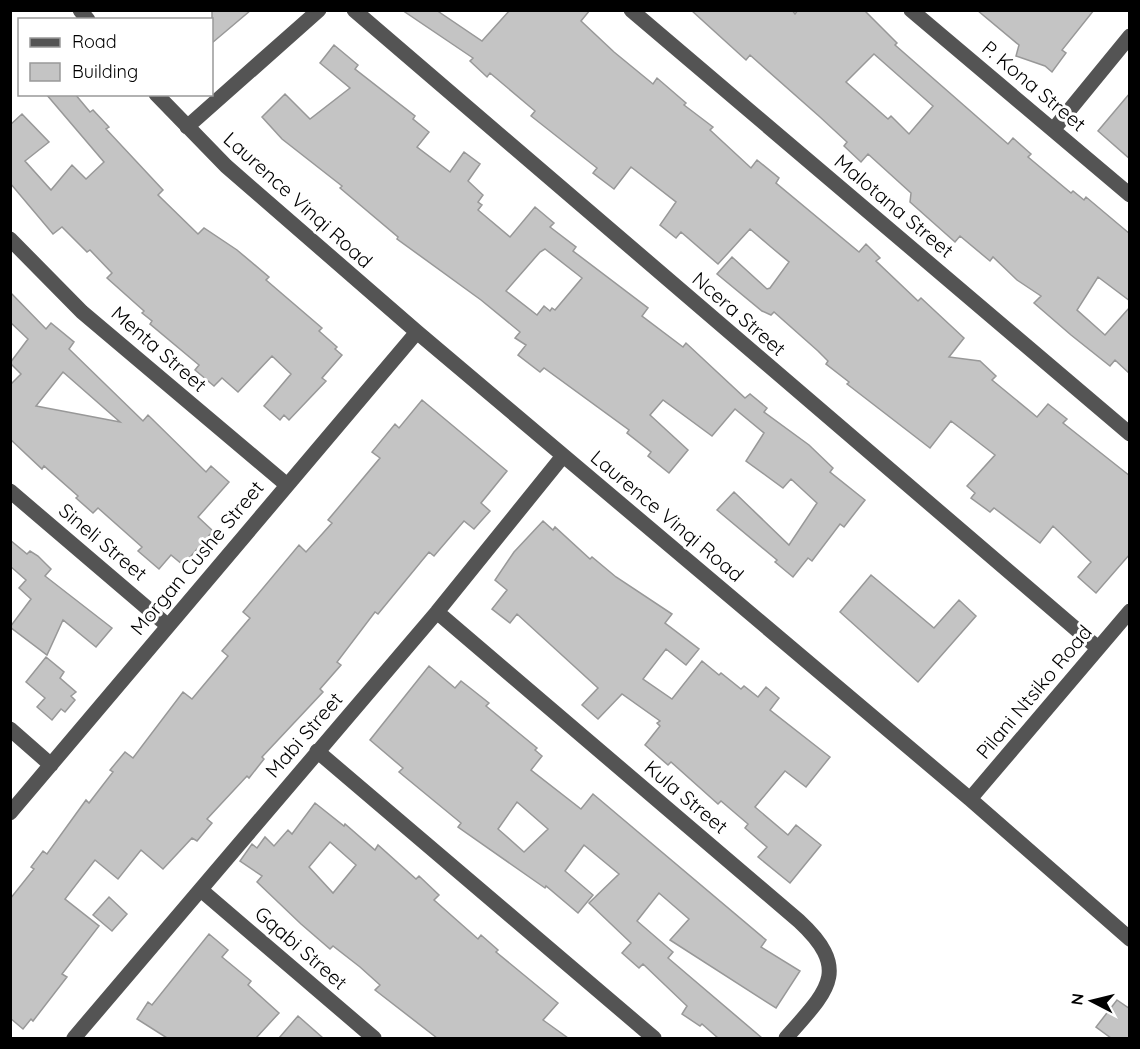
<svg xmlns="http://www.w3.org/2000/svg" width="1140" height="1049" font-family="Quicksand,sans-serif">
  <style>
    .building { fill: #c4c4c4; stroke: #989898; stroke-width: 1.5; fill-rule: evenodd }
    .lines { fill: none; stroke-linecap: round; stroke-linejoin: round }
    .minor { stroke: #545454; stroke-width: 15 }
    .labels { text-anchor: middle; stroke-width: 6; stroke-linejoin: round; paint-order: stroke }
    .street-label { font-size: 20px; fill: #000; stroke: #fff }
  </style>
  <rect width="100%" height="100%" fill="#fff"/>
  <path class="building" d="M 212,10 L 251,10 L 212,43 Z
    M 402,10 L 436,10 L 482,41 L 510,10 L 590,10 L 581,21 L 614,52 L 653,84 L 657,78 L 686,103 L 684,105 L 713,127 L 710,130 L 751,168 L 757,160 L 779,178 L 776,183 L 859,252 L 866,244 L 880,258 L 876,261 L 918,301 L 921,298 L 964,338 L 949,357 L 980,361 L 996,376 L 992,380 L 1037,417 L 1048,404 L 1067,419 L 1063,423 L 1130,476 L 1130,554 L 1096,593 L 1078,577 L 1091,562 L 1053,526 L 1040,543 L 994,508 L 990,512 L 971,498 L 975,493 L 967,486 L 995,455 L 951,421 L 930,448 L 847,384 L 849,382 L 826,364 L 828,361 L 818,351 L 774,312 L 771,315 L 762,311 L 717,274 L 732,257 L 767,289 L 770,288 L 789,262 L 771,247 L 750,229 L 718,264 L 681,232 L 676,238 L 660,225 L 676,202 L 631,167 L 614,189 L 593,173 L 597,168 L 531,116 L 535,111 L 490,73 L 487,77 L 470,61 L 473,58 Z
    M 691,10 L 792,10 L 795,14 L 798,10 L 864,10 L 897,43 L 895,45 L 1008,144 L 1013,138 L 1031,154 L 1028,157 L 1071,193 L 1073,191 L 1084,200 L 1086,197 L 1130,234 L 1130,301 L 1098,277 L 1077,310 L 1105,335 L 1130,307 L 1130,374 L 1115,360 L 1110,366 L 1071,335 L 1034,303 L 1041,296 L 1017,280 L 993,257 L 990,261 L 960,236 L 955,242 L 910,202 L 911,193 L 868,154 L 861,162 L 844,146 L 847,142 L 820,117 L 750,55 L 746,60 ZM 874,54 L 933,106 L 909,134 L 891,116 L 888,119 L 846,82 Z
    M 977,10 L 1094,10 L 1062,50 L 1066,53 L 1052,72 L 1045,66 L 1016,56 L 1019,45 Z
    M 334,45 L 358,65 L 355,69 L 415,116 L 413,119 L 429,132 L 417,147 L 450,172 L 464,152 L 480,164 L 468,181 L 483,195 L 478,202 L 482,205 L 478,210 L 510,237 L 535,207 L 554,223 L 550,227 L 576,247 L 573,251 L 648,308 L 642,316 L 683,347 L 686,343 L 745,398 L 750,394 L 767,408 L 764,412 L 809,445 L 833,468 L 830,472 L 865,500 L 844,527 L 840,524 L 812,561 L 808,558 L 793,577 L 775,562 L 777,560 L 717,510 L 734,492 L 789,545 L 817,503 L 791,479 L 783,488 L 746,461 L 764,433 L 735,409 L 712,436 L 663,400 L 650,415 L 688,450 L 669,473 L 648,456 L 651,452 L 627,433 L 629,430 L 544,368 L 540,372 L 518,355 L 526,345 L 515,338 L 520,332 L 481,300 L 397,239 L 398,237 L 340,188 L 342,186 L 282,139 L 262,117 L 285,94 L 310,119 L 350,88 L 320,63 ZM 545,249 L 582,278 L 555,310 L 552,308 L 550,311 L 544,306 L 537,315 L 506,291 L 540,252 Z
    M 1130,93 L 1130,159 L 1098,131 Z
    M 46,94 L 75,94 L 90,112 L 93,110 L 109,127 L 106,129 L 163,190 L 158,195 L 198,234 L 204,228 L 237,250 L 269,277 L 266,280 L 322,328 L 319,331 L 337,347 L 335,349 L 342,355 L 322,378 L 326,381 L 289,420 L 284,415 L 280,420 L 264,406 L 291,374 L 272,356 L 238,392 L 222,378 L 214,386 L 195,370 L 199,365 L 150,324 L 152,321 L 142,313 L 144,311 L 107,278 L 112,273 L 90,250 L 87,252 L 62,227 L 53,234 L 10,183 L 10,125 L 22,114 L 49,142 L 25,161 L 51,190 L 72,165 L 86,179 L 104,162 Z
    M 10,292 L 46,329 L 51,323 L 74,342 L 69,349 L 143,421 L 148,415 L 206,472 L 211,466 L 229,482 L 198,517 L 213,531 L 183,565 L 171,555 L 159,569 L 138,551 L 142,547 L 98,508 L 93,513 L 76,498 L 78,496 L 44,466 L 42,469 L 10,439 L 10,385 L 21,374 L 10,363 L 28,339 L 10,322 ZM 63,372 L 120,422 L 36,406 Z
    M 422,400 L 507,471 L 481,503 L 490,511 L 474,529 L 464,521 L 434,556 L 429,552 L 378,614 L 375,612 L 337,662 L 341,665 L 320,689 L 323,692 L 262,757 L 264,759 L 249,778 L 247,776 L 207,819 L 212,823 L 197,841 L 192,838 L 163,869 L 141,850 L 118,879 L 95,860 L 65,899 L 99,926 L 62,974 L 67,977 L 33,1021 L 31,1019 L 23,1029 L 10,1018 L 10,899 L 34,869 L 31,867 L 43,851 L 47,854 L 86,800 L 89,803 L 113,772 L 110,770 L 125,752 L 133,758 L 183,692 L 192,699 L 228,656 L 222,651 L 250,618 L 243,612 L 299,545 L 306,552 L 332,523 L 328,520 L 380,458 L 372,452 L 395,424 L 399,428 Z
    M 543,521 L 553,530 L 555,527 L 590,559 L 592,557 L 616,577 L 672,614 L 665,623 L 699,649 L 686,665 L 666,649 L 643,679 L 672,699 L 702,661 L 719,675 L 721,673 L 741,689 L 744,686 L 758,697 L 766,687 L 779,698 L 770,710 L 830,757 L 806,787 L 785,771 L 755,807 L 788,835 L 796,825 L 821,845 L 790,883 L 758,857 L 767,847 L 745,828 L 748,824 L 721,801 L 718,804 L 671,762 L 668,765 L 645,745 L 660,726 L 657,723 L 660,721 L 622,694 L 598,719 L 582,705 L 598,688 L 517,614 L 510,623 L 492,609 L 507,590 L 495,580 L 514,552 Z
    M 10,540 L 27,554 L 30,551 L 38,556 L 51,569 L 45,576 L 112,628 L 96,647 L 63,620 L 47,655 L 10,627 L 31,599 L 19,588 L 26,580 L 10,566 Z
    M 871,575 L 934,628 L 959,600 L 976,616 L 918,682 L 840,612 Z
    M 46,657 L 64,672 L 60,678 L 76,692 L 71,696 L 75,700 L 65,712 L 61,709 L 52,720 L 37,707 L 45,698 L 26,682 Z
    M 429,666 L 455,688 L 461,681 L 470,688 L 489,703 L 486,706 L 537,748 L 535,750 L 542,756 L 531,770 L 581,809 L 593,794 L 766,940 L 761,947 L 800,971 L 776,1008 L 670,940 L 689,919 L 659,893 L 637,921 L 673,952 L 668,958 L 762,1038 L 718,1038 L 702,1024 L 700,1026 L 682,1014 L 687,1006 L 643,964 L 639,968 L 622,953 L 631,943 L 589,903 L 619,874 L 584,845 L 565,871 L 593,895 L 578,913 L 546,886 L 545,888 L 458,827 L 461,823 L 399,772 L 403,768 L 370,740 ZM 517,802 L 548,829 L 524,852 L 498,829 Z
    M 315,803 L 344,826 L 345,824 L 375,850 L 378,845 L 416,879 L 419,876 L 439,895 L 434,900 L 478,939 L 481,935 L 498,950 L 496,952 L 558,1003 L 543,1020 L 568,1038 L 437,1038 L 375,990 L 380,985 L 360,967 L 333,946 L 330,949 L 301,924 L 257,882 L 262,876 L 240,861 L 252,844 L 257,848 L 265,837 L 274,846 L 288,830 L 292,834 ZM 330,842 L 356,865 L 333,893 L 309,867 Z
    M 109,897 L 127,914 L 112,931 L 93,915 Z
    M 209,934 L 228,950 L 222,957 L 251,981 L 248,985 L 279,1013 L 256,1038 L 167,1038 L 137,1019 L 148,1002 L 152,1005 Z
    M 1117,1000 L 1130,1009 L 1130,1038 L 1111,1038 L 1096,1027 Z
    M 298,1016 L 323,1038 L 279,1038 Z"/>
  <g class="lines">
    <path class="minor" d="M 80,10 L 88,20
      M 354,10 L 1098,648
      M 631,10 L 1130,434
      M 911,10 L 1130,195
      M 156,94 L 226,166 L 417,332 L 970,799 L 1130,939
      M 187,127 L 319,10
      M 1053,130 L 1130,36
      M 10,239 L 82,312 L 287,485
      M 10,491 L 167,625
      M 437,612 L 799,921 C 853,971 826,992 786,1038
      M 10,729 L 51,765
      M 317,751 L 654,1038
      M 970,799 L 1130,611
      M 10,813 L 417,332
      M 201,890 L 374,1038
      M 74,1038 L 437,612 L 563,456"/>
  </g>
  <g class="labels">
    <g class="street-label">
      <text transform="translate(1034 86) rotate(40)" y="7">P. Kona Street</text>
      <text transform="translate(298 200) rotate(42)" y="7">Laurence Vinqi Road</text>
      <text transform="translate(894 206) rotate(40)" y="7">Malotana Street</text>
      <text transform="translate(739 314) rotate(41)" y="7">Ncera Street</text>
      <text transform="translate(159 349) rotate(41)" y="7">Menta Street</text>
      <text transform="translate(667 516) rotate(40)" y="7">Laurence Vinqi Road</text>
      <text transform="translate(103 542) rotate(40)" y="7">Sineli Street</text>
      <text transform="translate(197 558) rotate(-50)" y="7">Morgan Cushe Street</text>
      <text transform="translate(1034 692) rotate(-50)" y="7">Pilani Ntsiko Road</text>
      <text transform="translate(304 735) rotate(-49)" y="7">Mabi Street</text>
      <text transform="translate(686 797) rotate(40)" y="7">Kula Street</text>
      <text transform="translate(301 948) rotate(41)" y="7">Gqabi Street</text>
    </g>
  </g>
  <rect width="1140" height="1049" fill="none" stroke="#000000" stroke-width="24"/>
  <rect x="18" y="18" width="195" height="78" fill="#ffffff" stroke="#999999" stroke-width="1.5"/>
  <rect x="30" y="38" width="30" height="9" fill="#545454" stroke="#999999" stroke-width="1.5"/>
  <text x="72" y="48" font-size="18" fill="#000000">Road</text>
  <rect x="30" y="63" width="30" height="18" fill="#c4c4c4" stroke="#999999" stroke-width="1.5"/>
  <text x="72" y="78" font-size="18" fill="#000000">Building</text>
  <g transform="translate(1092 1001) rotate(277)" stroke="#ffffff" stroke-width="4.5" paint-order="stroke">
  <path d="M0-4.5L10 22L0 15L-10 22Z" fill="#000000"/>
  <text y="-9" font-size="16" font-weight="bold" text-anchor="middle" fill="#000000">N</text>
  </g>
</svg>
